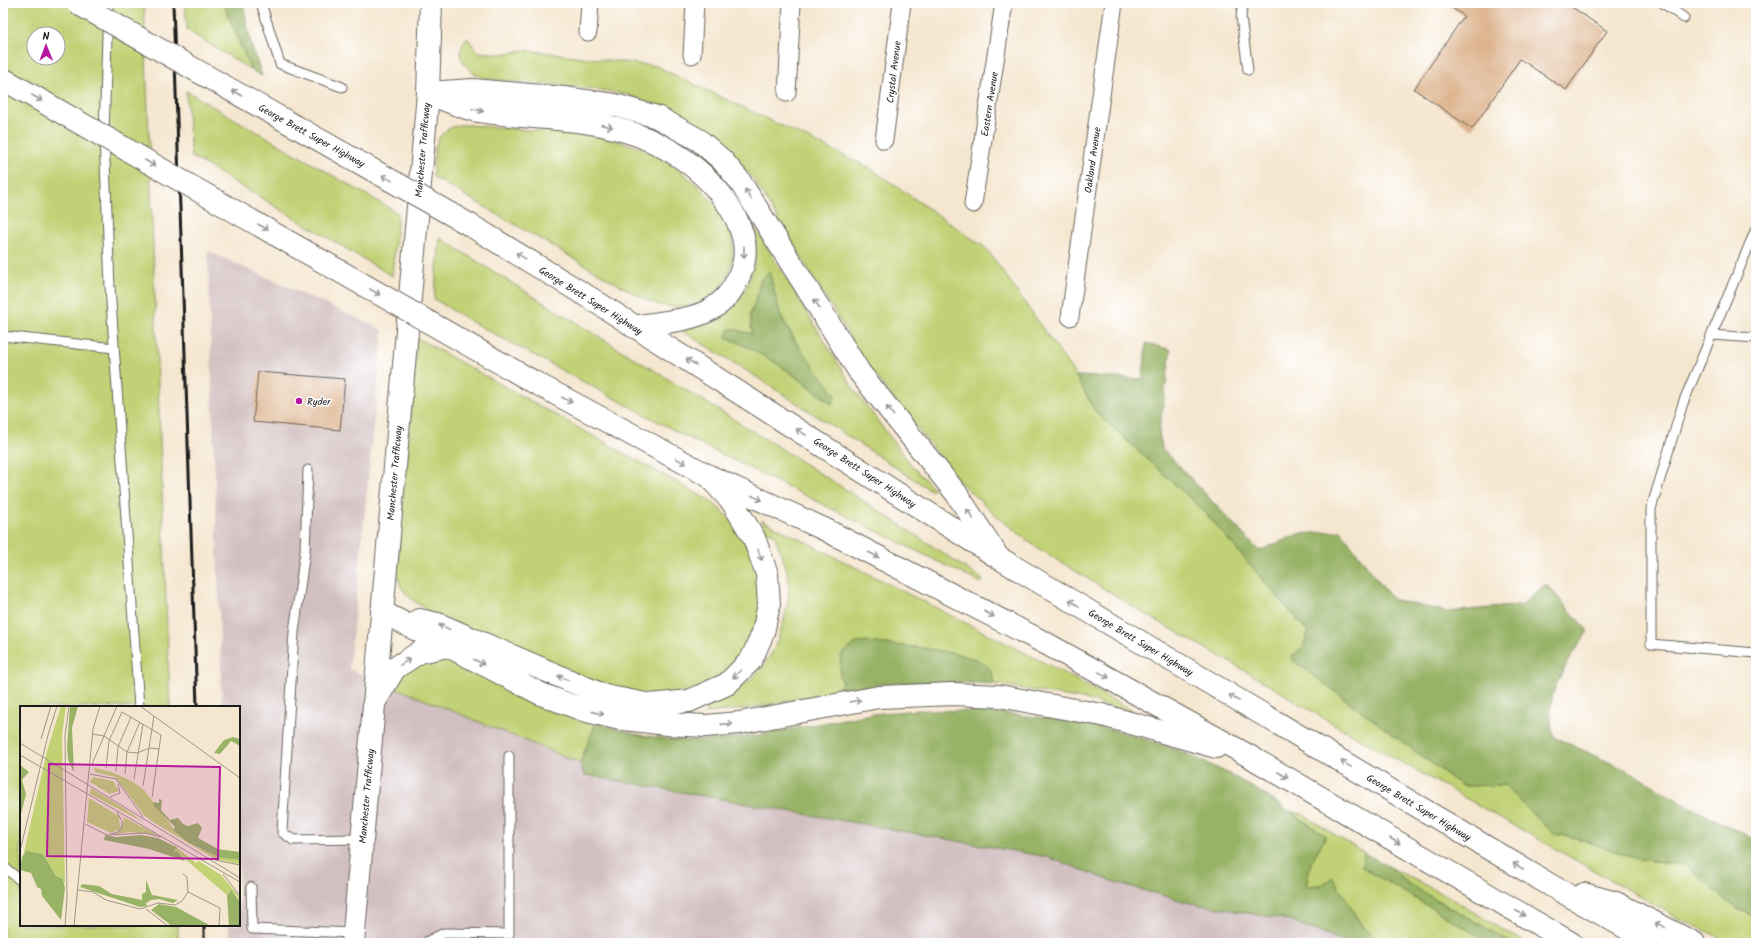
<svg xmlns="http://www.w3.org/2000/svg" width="1759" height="946" font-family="Kalam,sans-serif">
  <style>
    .industrial { fill: #d2bfc0 }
    .green { fill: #c1d174; stroke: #6e7648; fill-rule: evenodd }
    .forest { fill: #98b366; stroke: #5a6841 }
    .building { fill: #ddb48e }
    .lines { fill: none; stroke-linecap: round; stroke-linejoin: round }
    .service-casing { stroke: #68635b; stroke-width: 11 }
    .minor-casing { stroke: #68635b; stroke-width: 19 }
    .secondary-casing { stroke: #68635b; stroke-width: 24 }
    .motorway-casing { stroke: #68635b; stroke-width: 24 }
    .service { stroke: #fff; stroke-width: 9 }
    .minor { stroke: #fff; stroke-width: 17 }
    .secondary { stroke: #fff; stroke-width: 22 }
    .motorway { stroke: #fff; stroke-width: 22 }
    .rail { stroke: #1c1c1c; stroke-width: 3 }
    .motorway-bridge-casing { stroke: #68635b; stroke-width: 24; stroke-linecap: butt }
    .motorway-bridge { stroke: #fff; stroke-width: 22 }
    .oneway { stroke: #999 }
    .poi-dot { fill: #b5179e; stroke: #fff; stroke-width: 1.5 }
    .labels { text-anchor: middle; stroke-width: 3; stroke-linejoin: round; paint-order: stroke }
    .street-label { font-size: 10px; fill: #1c1c1c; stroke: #fff }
    .poi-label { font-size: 10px; fill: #1c1c1c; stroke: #fff; text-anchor: start }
    .inset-road { fill: none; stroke: #9e9587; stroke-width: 1 }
    .view { fill: #b5179e; fill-opacity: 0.15; stroke: #b5179e; stroke-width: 2 }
    .inset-edge { fill: none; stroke: #1c1c1c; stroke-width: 2 }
  </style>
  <rect width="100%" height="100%" fill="#fff"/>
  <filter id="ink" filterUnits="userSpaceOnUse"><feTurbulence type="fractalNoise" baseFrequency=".025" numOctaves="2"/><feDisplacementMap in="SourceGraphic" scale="8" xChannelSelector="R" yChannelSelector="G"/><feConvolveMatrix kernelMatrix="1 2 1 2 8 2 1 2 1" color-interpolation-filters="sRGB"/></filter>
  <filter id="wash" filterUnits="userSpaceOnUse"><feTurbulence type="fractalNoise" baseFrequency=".012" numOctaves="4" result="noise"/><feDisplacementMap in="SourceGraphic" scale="16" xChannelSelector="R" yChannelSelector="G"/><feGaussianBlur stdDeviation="0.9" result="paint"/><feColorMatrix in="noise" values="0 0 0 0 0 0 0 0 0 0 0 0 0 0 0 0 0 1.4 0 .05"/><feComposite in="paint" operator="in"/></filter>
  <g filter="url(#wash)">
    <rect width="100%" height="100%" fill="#f5e6cf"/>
    <path class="industrial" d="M 208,251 L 383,330 L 349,669 L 580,763 L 584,776 L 1048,857 L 1114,882 L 1190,903 L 1289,920 L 1348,943 L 229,943 L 229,925 L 239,925 L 239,707 L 222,707 Z"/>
    <path class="green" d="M 3,3 L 144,3 L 170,707 L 21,707 L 21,925 L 178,925 L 178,943 L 3,943 ZM 34,34 L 58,34 L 58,58 L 34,58 Z
      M 185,3 L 223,3 L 251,70 L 187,30 Z
      M 467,37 L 477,52 L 502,54 L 525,50 L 656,66 L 870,168 L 987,249 L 1076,376 L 1095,411 L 1203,510 L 1308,632 L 1304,646 L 1291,658 L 1462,786 L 1504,785 L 1554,834 L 1577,838 L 1637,859 L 1687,865 L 1719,895 L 1738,909 L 1756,917 L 1756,943 L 1731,943 L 1680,919 L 1332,723 L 1237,666 L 1150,617 L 1033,545 L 992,512 L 960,482 L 866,364 L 756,183 L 735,157 L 714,138 L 683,118 L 655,105 L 629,95 L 595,89 L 487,79 C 475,76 458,64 461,49 C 462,45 465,40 467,37 Z
      M 186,91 L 398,213 L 392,276 L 191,156 Z
      M 459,125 L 468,125 C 496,127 524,130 553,132 C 586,135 619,138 650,152 C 681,166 722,203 732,237 C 735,249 733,263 728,275 C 717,301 687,312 660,305 C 651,303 643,298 635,294 L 433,177 C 434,154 431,132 459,125 Z
      M 750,219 L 855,391 L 912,466 L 934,489 L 932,491 L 755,376 L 682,331 L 681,329 C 693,327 705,325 717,320 C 745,307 760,262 755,234 C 754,229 752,224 750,219 ZM 769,271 L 780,314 L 832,404 L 783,367 L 746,346 L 726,337 L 730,329 L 753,334 L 750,314 L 756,300 L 761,279 Z
      M 440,238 C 620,352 806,459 983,580 L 981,583 L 681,434 L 470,321 L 434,299 Z
      M 417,338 L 712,502 L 734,522 L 757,563 L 763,608 L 744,653 L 724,674 L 702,688 L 650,698 L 619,692 L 428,611 C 410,598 399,593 397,570 Z
      M 762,520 L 1047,664 L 1133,711 L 1130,713 L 1088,700 L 994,684 L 991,671 L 840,675 L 842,683 L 837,691 L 752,708 L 706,713 L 706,708 C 748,686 772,668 784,620 C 787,606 790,593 788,578 C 786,563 779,548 774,534 L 766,530 Z
      M 442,655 L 471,667 L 507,692 L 550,709 L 596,723 L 580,763 L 391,686 L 408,667 Z
      M 1290,811 L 1302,814 L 1364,853 L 1362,867 L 1472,932 L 1487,943 L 1382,943 L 1363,928 L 1334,880 L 1322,885 L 1306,886 L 1311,862 L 1326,836 Z
      M 1390,867 L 1450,898 L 1526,943 L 1512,943 L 1409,884 Z"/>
    <path class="forest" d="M 223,3 L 243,3 L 251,44 L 262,76 L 251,70 Z
      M 769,271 L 780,314 L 795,342 L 836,395 L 832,404 C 799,377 766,354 726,337 L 730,328 L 752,334 L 750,315 L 756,300 L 761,279 Z
      M 1146,343 L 1171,350 L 1159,432 L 1162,448 L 1259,551 L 1298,534 L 1341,531 L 1392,599 L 1447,612 L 1522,605 L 1546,584 L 1588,631 C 1572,657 1547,686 1551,719 C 1551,725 1553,731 1554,737 L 1633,773 L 1682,803 L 1756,840 L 1756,917 L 1738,909 L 1719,895 L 1687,865 L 1637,859 L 1577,838 L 1554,834 L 1504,785 L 1462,786 L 1290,658 L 1304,646 L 1308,632 L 1203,510 L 1095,411 L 1076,376 L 1143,379 Z
      M 866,642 C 892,645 968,650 986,665 C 992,670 993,677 994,684 C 959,682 924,681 889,684 C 871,685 854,688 837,691 L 842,683 L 840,675 L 841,655 L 856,643 Z
      M 918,710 C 1018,711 1122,721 1213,766 C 1253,785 1289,811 1326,836 L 1311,862 L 1306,886 L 1322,885 L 1333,877 L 1363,928 L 1382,943 L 1348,943 L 1289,920 L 1190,903 L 1114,882 L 1048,857 L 584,775 L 580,763 L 596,723 L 640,735 L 674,740 L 710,740 L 754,736 L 871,714 Z
      M 1364,853 L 1390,867 L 1409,884 L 1512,943 L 1487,943 L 1472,932 L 1362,867 Z"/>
    <g id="blocks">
      <path class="building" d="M 1445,3 L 1566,3 L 1607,31 L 1566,90 L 1520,59 L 1472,129 L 1414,89 L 1464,16 Z
        M 258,372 L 345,379 L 340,430 L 253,422 Z"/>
    </g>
  </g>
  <g filter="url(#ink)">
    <use href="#blocks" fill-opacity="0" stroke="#68635b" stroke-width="1"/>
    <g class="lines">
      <defs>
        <path id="service" d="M 108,3 L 104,136 L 110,287 L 139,707
          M 261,3 L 280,64 L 342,87
          M 1243,3 L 1241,17 L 1248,70
          M 1663,3 L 1684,18
          M 1756,229 L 1683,403 L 1651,509 L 1651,644 L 1756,653
          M 1711,335 L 1756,338
          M 3,336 L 114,348
          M 308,470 L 305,551 L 294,632 L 282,832 L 293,840 L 362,839
          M 3,866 L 21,881
          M 251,887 L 252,929 L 354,933
          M 427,943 L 428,941 L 444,933 L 509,934 L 509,756"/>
        <path id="minor" d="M 588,32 L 590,3
          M 692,55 L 695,3
          M 787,93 L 792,3
          M 884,140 L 902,3
          M 973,204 L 1004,3
          M 1070,317 L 1114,3"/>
        <path id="secondary" d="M 353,943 L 428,93 L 431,3"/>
        <path id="motorway" d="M 428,93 L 473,90 L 564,98 L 615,105 L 657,117 L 699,140 L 722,160 L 739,180 L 860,373 L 956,493 L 995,552
          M 436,97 C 450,101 465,109 479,111 C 520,118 562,117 602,125 C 652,135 698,161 727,203 C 739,221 749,243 743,265 C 726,322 684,318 634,327
          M 470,225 L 590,298 L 999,558 L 1552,886 L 1653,943
          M 532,381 L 709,476 L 826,530 L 1047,644 L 1249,756 L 1571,943
          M 382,612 L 541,694 L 583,710 L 616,718 L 667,724 L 706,726 L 739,723 L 879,697 L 953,694 L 999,696 L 1102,715 L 1216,747
          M 419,620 L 438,624 L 605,696 L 651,705 L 689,701 L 727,684 L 751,660 L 763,633 L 769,604 L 767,574 L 754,538 L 733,503 L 713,481
          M 374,703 L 395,668 L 420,652 L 448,646
          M 1584,894 L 1616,903 L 1694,943"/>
      </defs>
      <use href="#service" class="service-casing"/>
      <use href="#minor" class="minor-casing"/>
      <use href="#secondary" class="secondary-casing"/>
      <use href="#motorway" class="motorway-casing"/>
      <use href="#service" class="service"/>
      <use href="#minor" class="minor"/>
      <use href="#secondary" class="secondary"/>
      <use href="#motorway" class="motorway"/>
      <path class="rail" d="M 173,3 L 197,707
        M 204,925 L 204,943"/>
      <defs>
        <path id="motorway-bridge" d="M 77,3 L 470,225
          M 3,79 L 532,381"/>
      </defs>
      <use href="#motorway-bridge" class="motorway-bridge-casing"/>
      <use href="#motorway-bridge" class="motorway-bridge"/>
    </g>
    <defs><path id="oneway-shaft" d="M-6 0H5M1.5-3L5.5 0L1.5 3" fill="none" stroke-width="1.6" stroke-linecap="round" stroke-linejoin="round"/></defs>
    <g class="oneway">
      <use href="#oneway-shaft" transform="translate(237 93) rotate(-151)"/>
      <use href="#oneway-shaft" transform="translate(37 98) rotate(30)"/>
      <use href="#oneway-shaft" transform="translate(478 110) rotate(13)"/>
      <use href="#oneway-shaft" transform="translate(607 126) rotate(13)"/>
      <use href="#oneway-shaft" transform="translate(150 163) rotate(30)"/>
      <use href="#oneway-shaft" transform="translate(387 178) rotate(-151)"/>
      <use href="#oneway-shaft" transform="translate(748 194) rotate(-122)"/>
      <use href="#oneway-shaft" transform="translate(263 227) rotate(30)"/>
      <use href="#oneway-shaft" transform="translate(744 252) rotate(90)"/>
      <use href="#oneway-shaft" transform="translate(521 256) rotate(-149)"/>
      <use href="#oneway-shaft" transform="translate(375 292) rotate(30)"/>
      <use href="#oneway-shaft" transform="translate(817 304) rotate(-122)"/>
      <use href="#oneway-shaft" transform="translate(691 362) rotate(-148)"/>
      <use href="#oneway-shaft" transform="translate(567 400) rotate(28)"/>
      <use href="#oneway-shaft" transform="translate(890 411) rotate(-129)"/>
      <use href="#oneway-shaft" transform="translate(801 432) rotate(-148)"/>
      <use href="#oneway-shaft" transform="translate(681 461) rotate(28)"/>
      <use href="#oneway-shaft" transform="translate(757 498) rotate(25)"/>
      <use href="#oneway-shaft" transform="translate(970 514) rotate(-123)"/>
      <use href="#oneway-shaft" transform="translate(760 555) rotate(70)"/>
      <use href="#oneway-shaft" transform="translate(874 555) rotate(27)"/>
      <use href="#oneway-shaft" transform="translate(1074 603) rotate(-149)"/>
      <use href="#oneway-shaft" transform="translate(989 614) rotate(27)"/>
      <use href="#oneway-shaft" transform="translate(444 627) rotate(-157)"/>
      <use href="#oneway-shaft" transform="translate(405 662) rotate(-32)"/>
      <use href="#oneway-shaft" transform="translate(479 662) rotate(27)"/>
      <use href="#oneway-shaft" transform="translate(737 674) rotate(135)"/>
      <use href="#oneway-shaft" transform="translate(1104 675) rotate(29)"/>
      <use href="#oneway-shaft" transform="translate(563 678) rotate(-157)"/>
      <use href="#oneway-shaft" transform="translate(1234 698) rotate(-149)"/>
      <use href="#oneway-shaft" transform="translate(855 701) rotate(-9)"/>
      <use href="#oneway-shaft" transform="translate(598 713) rotate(14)"/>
      <use href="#oneway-shaft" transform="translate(727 724) rotate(-4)"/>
      <use href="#oneway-shaft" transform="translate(1346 764) rotate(-149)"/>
      <use href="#oneway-shaft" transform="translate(1283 775) rotate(30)"/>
      <use href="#oneway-shaft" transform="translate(1395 841) rotate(30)"/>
      <use href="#oneway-shaft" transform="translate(1518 866) rotate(-149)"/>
      <use href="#oneway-shaft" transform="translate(1520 913) rotate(30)"/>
      <use href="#oneway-shaft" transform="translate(1660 925) rotate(-154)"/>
    </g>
  </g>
  <circle class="poi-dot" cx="299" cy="401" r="4"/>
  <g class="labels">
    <g class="street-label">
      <text transform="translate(893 72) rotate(-83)" y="4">Crystal Avenue</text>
      <text transform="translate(989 104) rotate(-81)" y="4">Eastern Avenue</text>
      <text transform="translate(312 135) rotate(29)" y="4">George Brett Super Highway</text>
      <text transform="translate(422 150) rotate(-85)" y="4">Manchester Trafficway</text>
      <text transform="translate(1092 160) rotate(-82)" y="4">Oakland Avenue</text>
      <text transform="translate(591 300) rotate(32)" y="4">George Brett Super Highway</text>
      <text transform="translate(865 472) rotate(33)" y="4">George Brett Super Highway</text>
      <text transform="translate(394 473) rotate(-85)" y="4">Manchester Trafficway</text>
      <text transform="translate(1141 642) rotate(31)" y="4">George Brett Super Highway</text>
      <text transform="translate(366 796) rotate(-85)" y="4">Manchester Trafficway</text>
      <text transform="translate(1419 807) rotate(31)" y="4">George Brett Super Highway</text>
    </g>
    <g class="poi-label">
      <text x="307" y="405">Ryder</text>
    </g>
  </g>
  <g transform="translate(20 706)">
    <rect width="220" height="220" fill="#f5e6cf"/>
    <path d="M 41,0 L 46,0 L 42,29 L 45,178 L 43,173 L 36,170 L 23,148 L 4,146 L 27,45 ZM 74,62 L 92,66 L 113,76 L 124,84 L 154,123 L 178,142 L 191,145 L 201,152 L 220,154 L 220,158 L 195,153 L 133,116 L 124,109 L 95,71 L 75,66 ZM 73,71 L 93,75 L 99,85 L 90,88 L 70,76 ZM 71,82 L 105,103 L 123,116 L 70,88 ZM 69,92 L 99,110 L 100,123 L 91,127 L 67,116 ZM 103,111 L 138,129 L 109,126 L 96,128 L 104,115 ZM 154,139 L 176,157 L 179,155 L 201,169 L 218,189 L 220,196 L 216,189 L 209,185 L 207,189 L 157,146 L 154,146 Z" fill="#c1d174"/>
    <path d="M 50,0 L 58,0 L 52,22 L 54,66 L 48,54 L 47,41 ZM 213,31 L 220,33 L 220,40 L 211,35 L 200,48 L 194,47 L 204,34 ZM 0,59 L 9,66 L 2,74 L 6,88 L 0,112 ZM 139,93 L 142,94 L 141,104 L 150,114 L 158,112 L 163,118 L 168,120 L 178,117 L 182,122 L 178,132 L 198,143 L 220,146 L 220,154 L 201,152 L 169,137 L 153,124 L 155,121 L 134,100 L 133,96 L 139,97 ZM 85,129 L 96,131 L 121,129 L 138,132 L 156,141 L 154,146 L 157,145 L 165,155 L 129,143 L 84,134 ZM 6,145 L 23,148 L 36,170 L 43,173 L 45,182 L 41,214 L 22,190 L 21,183 L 17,181 L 11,167 L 0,164 L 2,151 ZM 126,174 L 132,189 L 158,194 L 153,197 L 139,193 L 131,194 L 126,197 L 127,200 L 120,201 L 60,181 L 62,178 L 79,180 L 92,188 L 122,194 L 122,188 L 126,186 ZM 211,184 L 220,196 L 220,220 L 209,220 L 207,189 ZM 139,198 L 156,201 L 191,220 L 152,220 L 131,204 Z" fill="#98b366"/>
    <path class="inset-road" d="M 120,0 L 220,72M 72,28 L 84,30M 84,30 L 107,46 L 117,47 L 130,42 L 139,43M 21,33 L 31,0M 0,37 L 220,172M 0,49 L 220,176M 72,58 L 97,0M 86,62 L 89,35 L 102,6 L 141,29 L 132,91M 96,65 L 98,41 L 111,11M 70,68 L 96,73 L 123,111M 105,68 L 107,46 L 120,16M 114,73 L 123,18M 123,80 L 134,10M 90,91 L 100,87 L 98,78M 65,118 L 87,129 L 125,127 L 141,131M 91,128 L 98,126 L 102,121 L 102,115 L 97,106M 0,145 L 28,29 L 37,0M 195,154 L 220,159M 203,168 L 220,190M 58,184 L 73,186 L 86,194 L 120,203 L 138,197 L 155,199 L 162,195 L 168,186 L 167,171 L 163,168M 168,186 L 200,202 L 199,220M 126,203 L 148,220M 45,220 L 47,193 L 45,30 L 49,0M 54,220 L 73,23 L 80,0"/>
    <path class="view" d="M 29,58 L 200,61 L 198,153 L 27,150 Z"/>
    <rect width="220" height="220" class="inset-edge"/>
  </g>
  <rect width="1759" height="946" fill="none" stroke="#fff" stroke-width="16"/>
  <g transform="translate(46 46) rotate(359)"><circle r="19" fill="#ffffff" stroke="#a4a4a4"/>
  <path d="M0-3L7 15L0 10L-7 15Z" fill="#b5179e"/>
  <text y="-6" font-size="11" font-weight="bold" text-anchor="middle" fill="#1c1c1c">N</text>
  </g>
</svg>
